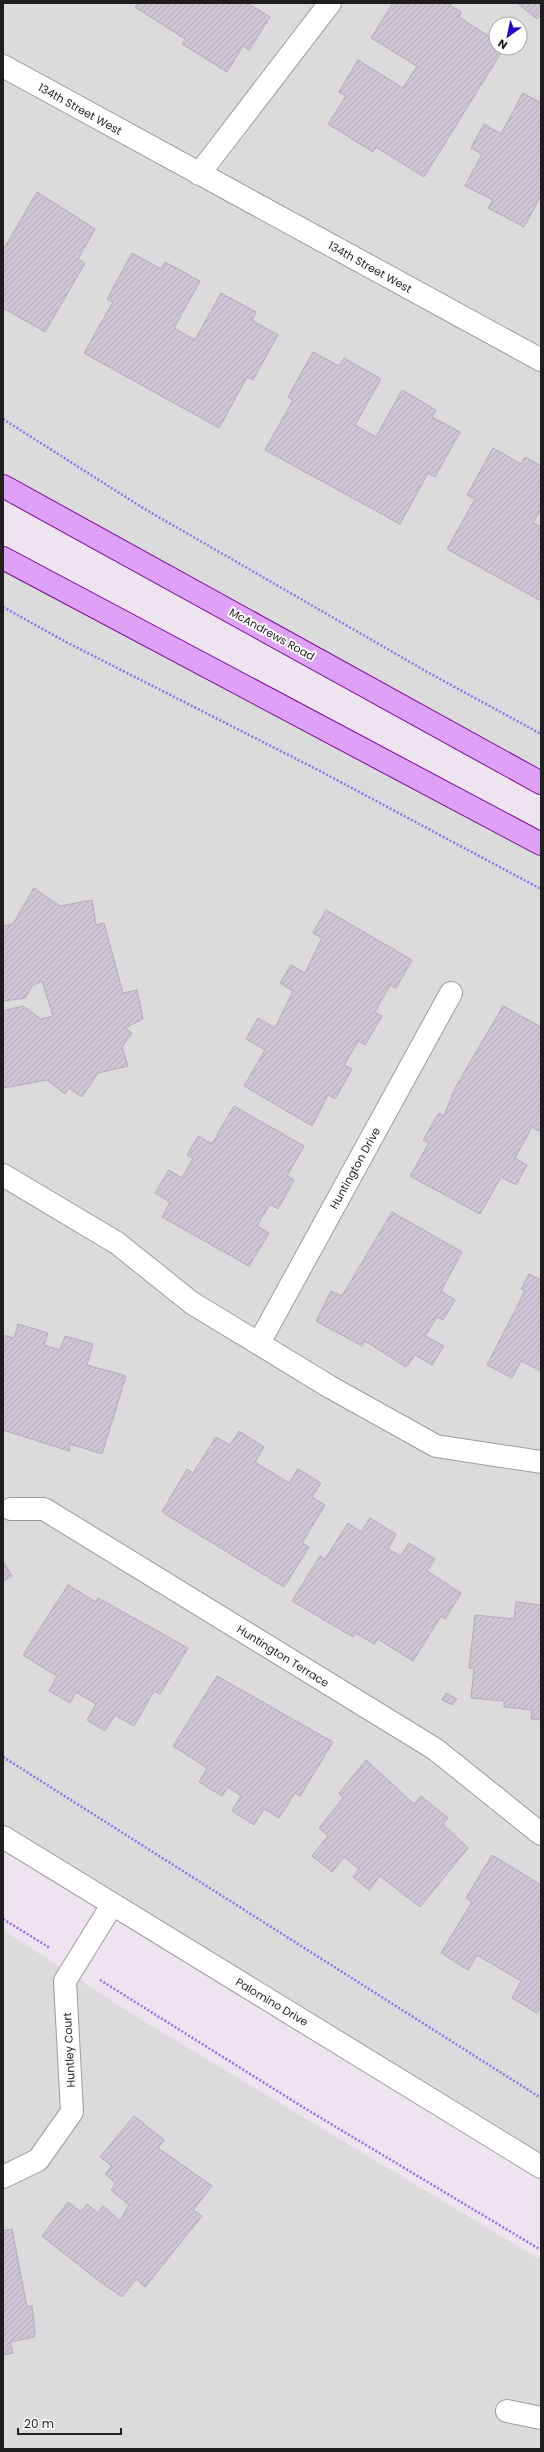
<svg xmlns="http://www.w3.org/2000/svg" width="544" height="2452" font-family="Poppins,sans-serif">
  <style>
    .residential { fill: #dbdbdc; fill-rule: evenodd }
    .building { fill: url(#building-hatch); stroke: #b6a7c0 }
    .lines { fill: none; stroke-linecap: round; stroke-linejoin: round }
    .minor-casing { stroke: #9b9b9b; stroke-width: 24 }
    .major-casing { stroke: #780692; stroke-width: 24 }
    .path { stroke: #916ff4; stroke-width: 2.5; stroke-dasharray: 2 2; stroke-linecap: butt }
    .minor { stroke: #fff; stroke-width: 22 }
    .major { stroke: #dfa0f8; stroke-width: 22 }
    .labels { text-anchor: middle; stroke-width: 4; stroke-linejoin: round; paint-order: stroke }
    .street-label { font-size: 11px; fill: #1e1e1e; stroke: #fff }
  </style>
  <defs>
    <pattern id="building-hatch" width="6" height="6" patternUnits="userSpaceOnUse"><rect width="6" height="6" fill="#cec5d5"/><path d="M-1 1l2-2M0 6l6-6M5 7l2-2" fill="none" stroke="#b0a9b6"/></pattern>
  </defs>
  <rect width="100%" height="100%" fill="#ede4ef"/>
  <path class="residential" d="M 3,3 L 541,3 L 541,783 L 3,486 ZM 496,24 L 520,24 L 520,48 L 496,48 Z
    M 3,558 L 541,844 L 541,2167 L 3,1837 Z
    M 3,1930 L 140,2019 L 541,2260 L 541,2449 L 3,2449 Z"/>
  <path class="building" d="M 138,3 L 247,3 L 270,17 L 249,50 L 243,46 L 227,72 L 182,44 L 185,39 L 135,7 Z
    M 393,3 L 447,3 L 461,12 L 459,17 L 496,41 L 496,48 L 504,48 L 424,177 L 376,147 L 373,152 L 328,124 L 346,96 L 339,92 L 358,60 L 403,88 L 417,66 L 371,38 Z
    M 517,3 L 541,3 L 541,15 L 537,19 Z
    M 523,93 L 541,103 L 541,195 L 524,227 L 488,208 L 493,200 L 465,186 L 482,154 L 471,148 L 484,124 L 501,134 Z
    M 37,192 L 95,229 L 78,259 L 85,263 L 45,332 L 3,308 L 3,250 Z
    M 132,253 L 161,269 L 165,262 L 200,281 L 174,328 L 195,340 L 221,293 L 256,312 L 252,320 L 278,335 L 253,380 L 247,377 L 219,428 L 84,353 L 113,302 L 107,299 Z
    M 313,352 L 339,366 L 344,358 L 381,379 L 355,425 L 376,437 L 402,390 L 436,410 L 432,417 L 460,432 L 435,477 L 428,473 L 400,524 L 265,450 L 293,400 L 288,397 Z
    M 493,448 L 521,464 L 525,457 L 541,466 L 541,509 L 533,523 L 541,527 L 541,601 L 447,549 L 475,499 L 467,495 Z
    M 34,888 L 60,906 L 92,900 L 96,925 L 104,923 L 123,993 L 137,990 L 143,1019 L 125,1028 L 132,1033 L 122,1047 L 128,1066 L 98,1073 L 82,1097 L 69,1088 L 65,1094 L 47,1080 L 3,1088 L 3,1011 L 23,1006 L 41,1019 L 53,1016 L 42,981 L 32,986 L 25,998 L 3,1001 L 3,926 L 13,924 Z
    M 326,910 L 412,960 L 396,988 L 390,985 L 375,1012 L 382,1016 L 365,1045 L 358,1041 L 344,1065 L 352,1069 L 335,1099 L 328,1095 L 312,1126 L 244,1086 L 265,1050 L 246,1039 L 258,1018 L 275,1028 L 293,991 L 280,983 L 291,965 L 305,973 L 322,938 L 313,933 Z
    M 503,1006 L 541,1027 L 541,1132 L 532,1127 L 515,1158 L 527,1165 L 516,1185 L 501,1177 L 480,1214 L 410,1176 L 429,1143 L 423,1140 L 439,1113 L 444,1116 L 455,1088 Z
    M 234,1106 L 304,1146 L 287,1176 L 294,1180 L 278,1209 L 270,1204 L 257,1226 L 269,1233 L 249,1266 L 162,1217 L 170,1202 L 155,1193 L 169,1170 L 182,1178 L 193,1159 L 187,1155 L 198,1136 L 212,1144 Z
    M 392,1212 L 462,1252 L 441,1291 L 455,1300 L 443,1320 L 437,1317 L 425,1336 L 444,1346 L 432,1365 L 415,1355 L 406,1367 L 365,1341 L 362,1346 L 316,1321 L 331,1291 L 342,1296 Z
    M 529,1274 L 541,1280 L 541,1371 L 521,1361 L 512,1378 L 487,1365 L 525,1291 L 521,1289 Z
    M 18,1324 L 48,1333 L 44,1345 L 60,1350 L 65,1336 L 93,1344 L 87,1365 L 126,1376 L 102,1454 L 70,1444 L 69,1451 L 3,1430 L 3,1335 L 14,1338 Z
    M 239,1431 L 264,1447 L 255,1462 L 289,1483 L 298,1469 L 321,1483 L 312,1497 L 325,1505 L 302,1543 L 309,1547 L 284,1587 L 162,1512 L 187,1469 L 193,1473 L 216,1437 L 230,1445 Z
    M 370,1518 L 396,1534 L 388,1549 L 401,1556 L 409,1543 L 435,1559 L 427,1571 L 461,1593 L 445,1619 L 441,1616 L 413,1661 L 378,1639 L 374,1644 L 356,1633 L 353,1637 L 292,1601 L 320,1556 L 325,1559 L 348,1523 L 361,1532 Z
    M 3,1561 L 12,1576 L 3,1581 Z
    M 68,1585 L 96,1602 L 98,1598 L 188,1648 L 160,1694 L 154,1691 L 134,1726 L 115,1715 L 105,1731 L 87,1720 L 96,1704 L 76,1692 L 70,1703 L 49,1691 L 57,1676 L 23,1655 Z
    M 516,1602 L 541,1605 L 541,1720 L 531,1719 L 532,1710 L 504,1707 L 504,1701 L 471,1698 L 474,1668 L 469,1668 L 475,1615 L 514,1619 Z
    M 217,1676 L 333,1742 L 300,1796 L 295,1793 L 279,1818 L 264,1809 L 254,1825 L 232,1811 L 241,1796 L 228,1787 L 222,1796 L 199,1782 L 207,1768 L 173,1746 Z
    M 446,1693 L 457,1699 L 452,1705 L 442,1700 Z
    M 366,1760 L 414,1804 L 421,1796 L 448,1818 L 443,1824 L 468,1848 L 420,1907 L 380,1876 L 369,1890 L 353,1877 L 359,1869 L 344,1857 L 332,1872 L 312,1856 L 328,1836 L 319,1828 L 343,1798 L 339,1793 Z
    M 492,1855 L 541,1885 L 541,2006 L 537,2013 L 512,1998 L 521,1981 L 477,1955 L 468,1970 L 441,1953 L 472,1902 L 466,1898 Z
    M 134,2116 L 164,2140 L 158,2148 L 212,2186 L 193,2210 L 202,2216 L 145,2287 L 136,2279 L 122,2297 L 99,2281 L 42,2236 L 68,2202 L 81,2212 L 87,2204 L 98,2213 L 103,2206 L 120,2221 L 129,2205 L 111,2190 L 116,2183 L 105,2174 L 112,2166 L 100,2157 Z
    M 12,2229 L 27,2307 L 32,2306 L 35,2332 L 34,2337 L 10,2342 L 13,2353 L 3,2355 L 3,2231 Z"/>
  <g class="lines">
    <defs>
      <path id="minor" d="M 3,66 L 541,360
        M 199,174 L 330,3
        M 3,1175 L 117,1243 L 192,1303 L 330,1387 L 436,1446 L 541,1462
        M 259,1343 L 451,993
        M 11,1509 L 44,1509 L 435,1749 L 541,1834
        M 3,1837 L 541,2167
        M 3,2177 L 38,2160 L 72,2112 L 65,1981 L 112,1905
        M 507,2411 L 541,2418"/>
      <path id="major" d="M 3,486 L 541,783
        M 3,558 L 541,844"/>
    </defs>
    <use href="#minor" class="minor-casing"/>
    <use href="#major" class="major-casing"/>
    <path class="path" d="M 3,419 L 143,508 L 429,673 L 541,734
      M 3,607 L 68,643 L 320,771 L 541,889
      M 3,1757 L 541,2098
      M 3,1919 L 50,1948
      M 100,1980 L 306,2109 L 541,2250"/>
    <use href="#minor" class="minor"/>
    <use href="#major" class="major"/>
  </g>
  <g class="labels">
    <g class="street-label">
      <text transform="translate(80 109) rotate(29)" y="4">134th Street West</text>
      <text transform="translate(370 267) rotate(29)" y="4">134th Street West</text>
      <text transform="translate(272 634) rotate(29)" y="4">McAndrews Road</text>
      <text transform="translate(355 1168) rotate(-61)" y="4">Huntington Drive</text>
      <text transform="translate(283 1656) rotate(32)" y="4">Huntington Terrace</text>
      <text transform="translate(272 2002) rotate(31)" y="4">Palomino Drive</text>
      <text transform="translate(69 2050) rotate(-93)" y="4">Huntley Court</text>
    </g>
  </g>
  <rect width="544" height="2452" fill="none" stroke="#1e1e1e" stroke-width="8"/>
  <g transform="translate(508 36) rotate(213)"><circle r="19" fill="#ffffff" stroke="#a5a5a5"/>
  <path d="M0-3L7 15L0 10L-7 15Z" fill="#2307c4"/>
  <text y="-6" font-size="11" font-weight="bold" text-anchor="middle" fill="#1e1e1e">N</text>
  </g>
  <path d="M18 2428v6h103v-6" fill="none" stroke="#1e1e1e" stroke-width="2"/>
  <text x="24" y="2428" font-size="12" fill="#1e1e1e" stroke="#ffffff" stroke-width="3" paint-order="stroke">20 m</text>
</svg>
